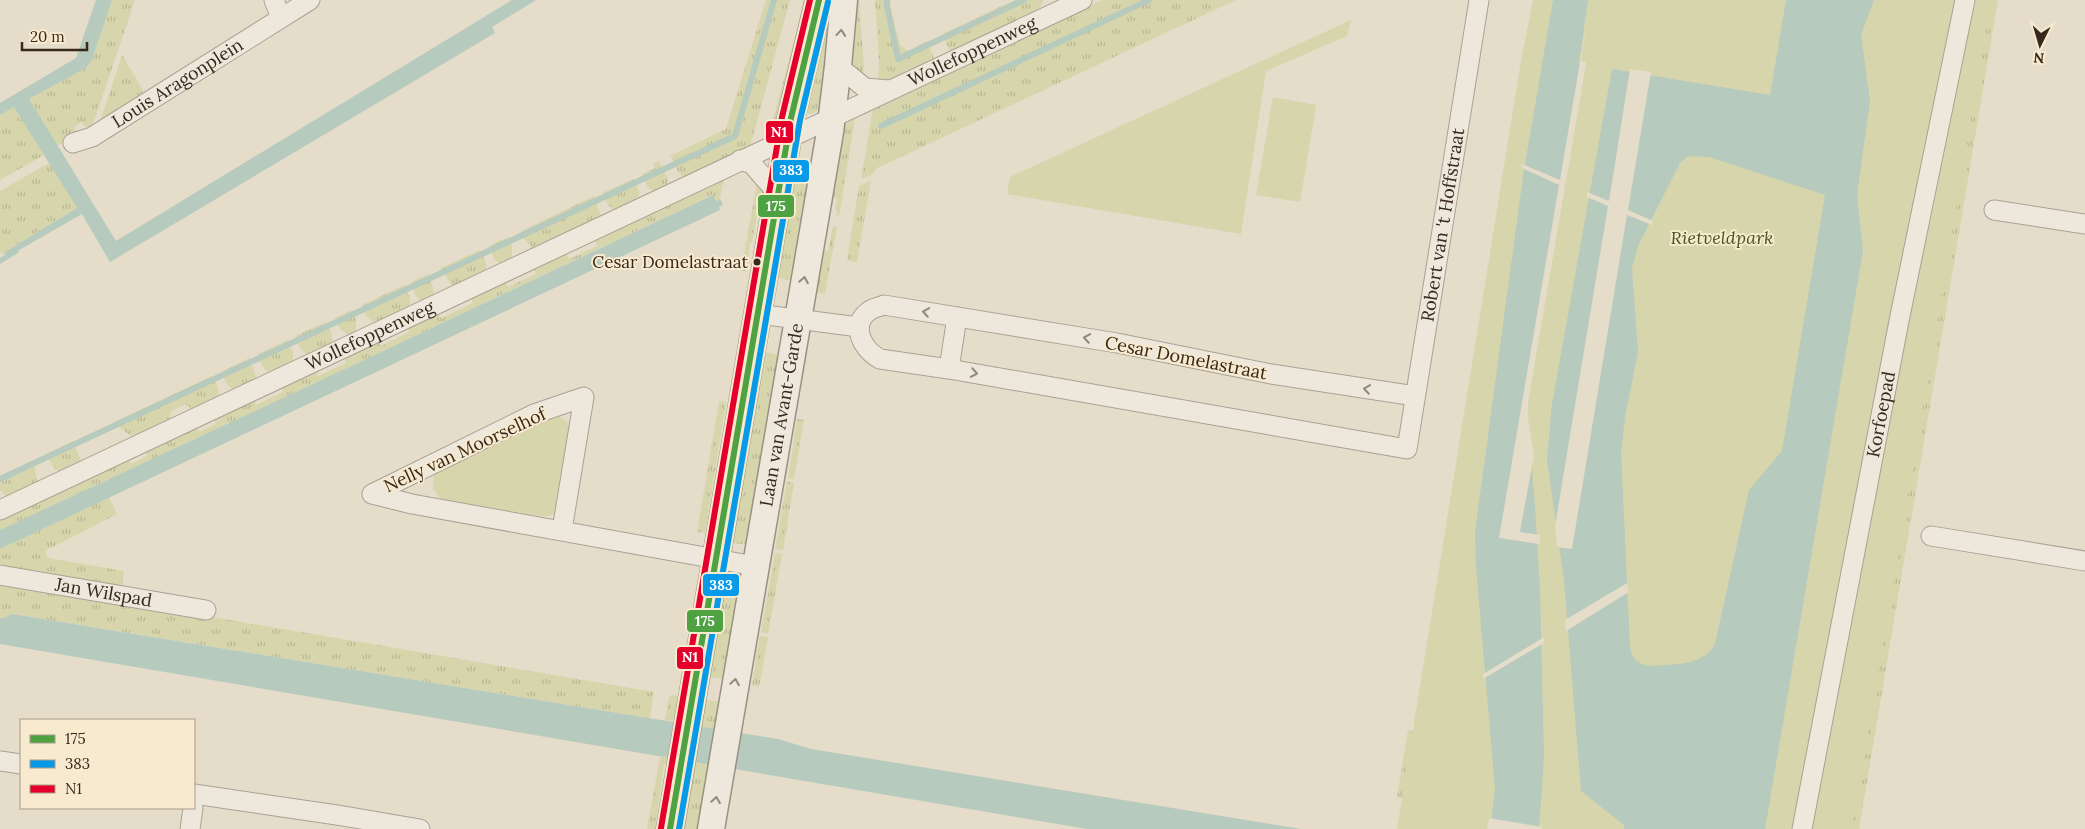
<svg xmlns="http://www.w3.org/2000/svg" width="2085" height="829" font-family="Lora,serif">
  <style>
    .grass { fill: url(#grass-tufts) }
    .park { fill: #d7d5ab }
    .water { fill: #b6cabd; fill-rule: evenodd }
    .pier { fill: #e5dcca }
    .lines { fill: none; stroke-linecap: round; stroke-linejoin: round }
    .stream { stroke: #b6cabd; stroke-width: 6 }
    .street-casing { stroke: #aaa194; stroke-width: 21 }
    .secondary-casing { stroke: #999084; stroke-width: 29 }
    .street { stroke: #ede7dc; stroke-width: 19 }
    .secondary { stroke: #ede7dc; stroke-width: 26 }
    .bus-1-casing { stroke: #f7eacf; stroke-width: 10 }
    .bus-2-casing { stroke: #f7eacf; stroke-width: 10 }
    .bus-3-casing { stroke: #f7eacf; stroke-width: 10 }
    .bus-1 { stroke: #4ea242; stroke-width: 6 }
    .bus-2 { stroke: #069ae8; stroke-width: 6 }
    .bus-3 { stroke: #e4002b; stroke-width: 6 }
    .oneway { stroke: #92887c }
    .bus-dot { fill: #38281c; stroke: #f7eacf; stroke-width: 2 }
    .labels { text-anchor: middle; stroke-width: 4; stroke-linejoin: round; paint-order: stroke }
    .bus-label { font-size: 17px; fill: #38281c; stroke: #f7eacf; text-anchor: end }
    .street-label { font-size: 18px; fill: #38281c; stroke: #f7eacf }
    .park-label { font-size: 18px; font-style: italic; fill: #4b5621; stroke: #f7eacf }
    .line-badge { stroke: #f7eacf; stroke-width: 2 }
    .badge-label { font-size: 14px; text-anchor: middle; font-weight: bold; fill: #fff }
  </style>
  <defs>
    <pattern id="grass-tufts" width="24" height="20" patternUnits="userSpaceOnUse" patternTransform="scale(1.25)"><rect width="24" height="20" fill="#d7d5ab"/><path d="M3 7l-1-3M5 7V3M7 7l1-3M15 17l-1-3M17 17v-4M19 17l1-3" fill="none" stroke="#b9b793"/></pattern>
  </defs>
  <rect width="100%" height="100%" fill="#e5dcca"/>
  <path class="grass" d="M 112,0 L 135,0 L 93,124 L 86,128 L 82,122 L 74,127 L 77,134 L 57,146 L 29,99 L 86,68 L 92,60 Z
    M 766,0 L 790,0 L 750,147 L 684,178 L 679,173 L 670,156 L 726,129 Z
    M 805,0 L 813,0 L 780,123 L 770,131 Z
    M 826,0 L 836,0 L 824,106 L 811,114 L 806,113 Z
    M 849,0 L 859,0 L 864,67 L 862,75 L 846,61 Z
    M 875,0 L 891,0 L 890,6 L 900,45 L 908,51 L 927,41 L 935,61 L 894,80 L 878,82 L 879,60 Z
    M 1015,0 L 1043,0 L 1039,11 L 950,52 L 942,34 Z
    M 1102,0 L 1236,0 L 877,168 L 872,175 L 861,179 L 873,108 Z
    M 1976,0 L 1998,0 L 1859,829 L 1814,829 Z
    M 122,55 L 144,92 L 101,119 Z
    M 14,106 L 44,155 L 0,180 L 0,115 Z
    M 855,118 L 839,216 L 837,215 L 837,210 L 835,210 L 837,198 L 827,196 L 838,131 Z
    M 659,161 L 668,179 L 667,186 L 654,192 L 647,186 L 642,174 L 655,168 L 653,164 Z
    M 800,161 L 808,162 L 813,166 L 796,281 L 772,277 L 796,162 Z
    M 49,163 L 77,208 L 5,252 L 5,255 L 0,253 L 0,191 Z
    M 724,178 L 720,199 L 716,202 L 712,195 L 360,362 L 0,530 L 0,519 L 128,459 L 131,464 L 147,456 L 145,451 L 196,426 L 199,432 L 216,424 L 213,418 L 253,399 L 256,405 L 283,392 L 281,386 L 315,370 L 318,376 L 346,363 L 344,357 L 378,341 L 381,346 L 409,332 L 407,327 L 438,312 L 441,318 L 473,303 L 471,297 L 505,281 L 508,287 L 536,274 L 533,268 L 566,253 L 569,259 L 597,246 L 595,239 Z
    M 633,179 L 639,191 L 639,199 L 615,211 L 609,206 L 602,193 Z
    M 871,181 L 857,262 L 847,260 L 859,186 Z
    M 757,183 L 769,201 L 766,216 L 757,215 L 752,242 L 750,243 L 747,272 L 741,270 Z
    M 594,196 L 601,217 L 534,249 L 524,239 L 521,231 Z
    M 833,226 L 837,227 L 825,294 L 810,292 L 818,250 L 828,251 Z
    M 508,237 L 512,246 L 512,259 L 500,264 L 494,259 L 489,246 Z
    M 480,250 L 486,263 L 487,271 L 452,287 L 441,268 Z
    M 428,274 L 433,287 L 434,296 L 422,301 L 416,296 L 411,282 Z
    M 404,285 L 410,299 L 410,307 L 375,324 L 366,316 L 362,305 Z
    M 352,310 L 356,319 L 356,333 L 349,336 L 339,328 L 335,318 Z
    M 326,322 L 331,332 L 333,343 L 308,355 L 301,349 L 295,336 Z
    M 288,340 L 293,353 L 293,362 L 270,373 L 263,367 L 258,354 Z
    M 759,351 L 784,356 L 750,542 C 742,545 736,545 730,539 Z
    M 249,358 L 257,379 L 233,390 L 227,384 L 221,372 Z
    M 212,376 L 218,388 L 219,397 L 192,409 L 185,404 L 171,411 L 170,419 L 132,437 L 119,427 L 116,421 Z
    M 719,401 L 726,402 L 705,533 L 697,532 Z
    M 797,419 L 804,420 L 794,479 L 788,478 Z
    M 73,441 L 81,461 L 60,471 L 55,469 L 46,454 Z
    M 34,460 L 37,482 L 7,497 L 0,490 L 0,476 Z
    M 787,481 L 794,483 L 783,550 L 775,549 Z
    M 109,497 L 117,514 L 45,551 L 48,558 L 124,571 L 122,586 L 3,568 L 0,562 L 0,549 Z
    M 775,553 L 782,554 L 768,634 L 761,632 Z
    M 0,581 L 654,692 L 650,718 L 12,614 L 0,619 Z
    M 730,581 L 740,586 L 730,680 L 703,676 L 723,584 Z
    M 760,636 L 768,637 L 759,687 L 752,685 Z
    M 672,695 L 687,697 L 683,723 L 665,720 L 669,698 Z
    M 699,699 L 727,703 L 723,730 L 694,725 Z
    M 1408,730 L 1429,734 L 1414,801 L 1397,797 Z
    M 660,757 L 674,760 L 673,765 L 664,764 L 655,829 L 647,829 Z
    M 691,762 L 716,765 L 705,829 L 678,829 Z"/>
  <path class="park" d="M 1533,0 L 1991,0 L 1852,829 L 1397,829 L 1521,61 Z
    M 1351,20 L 1347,36 L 1266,71 L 1241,234 L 1007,194 L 1010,177 Z
    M 1273,97 L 1316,105 L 1300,202 L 1256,195 Z
    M 554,415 C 565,418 569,422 573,433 L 557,511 L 550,516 L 540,516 L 441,499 L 433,489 L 434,474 L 546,417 Z"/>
  <path class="water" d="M 96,0 L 112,0 L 92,60 L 86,68 L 29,99 L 116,241 L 512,0 L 536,0 L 492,27 L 495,33 L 110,262 L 82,214 L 19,250 L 18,253 L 0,264 L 0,258 L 5,255 L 5,252 L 77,208 L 14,107 L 0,115 L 0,103 L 76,58 Z
    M 1553,0 L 1588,0 L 1579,63 L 1584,64 L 1526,402 L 1535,505 L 1540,591 L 1544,758 L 1539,828 L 1490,829 L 1495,789 L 1476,567 L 1475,532 L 1523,176 Z
    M 1786,0 L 1874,0 L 1861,35 L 1870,101 L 1857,195 L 1863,251 L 1765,829 L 1624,829 L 1624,825 L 1581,791 L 1564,580 L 1547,459 L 1552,404 L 1612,69 L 1770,95 ZM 1693,156 L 1709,157 L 1825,195 L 1782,451 L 1749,490 L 1715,644 C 1703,667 1670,664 1648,666 C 1636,663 1632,658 1630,647 L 1621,452 L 1625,417 L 1638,352 L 1632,268 L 1638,246 L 1680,163 L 1687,157 Z
    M 713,195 L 716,202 L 720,199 L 723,205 L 719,207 L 720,210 L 0,549 L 0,530 L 360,362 Z
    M 12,614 L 734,732 L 778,739 L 811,749 L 1301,829 L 1087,829 L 0,644 L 0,619 Z"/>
  <path class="pier" d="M 1587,20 L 1581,61 L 1585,62 L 1586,64 L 1528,403 L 1528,418 L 1534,455 L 1520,532 L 1540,535 L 1540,544 L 1499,538 L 1559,185 L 1522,168 L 1522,164 L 1560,180 Z
    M 1630,69 L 1651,72 L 1628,210 L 1653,221 L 1652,225 L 1627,215 L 1572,549 L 1557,547 L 1555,526 L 1608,206 L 1587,197 L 1587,192 L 1609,201 Z
    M 1627,583 L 1629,592 L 1566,631 L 1565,620 Z
    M 1544,637 L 1544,643 L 1483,679 L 1483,674 Z
    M 1489,818 L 1542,827 L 1542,829 L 1487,829 Z"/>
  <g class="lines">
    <path class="stream" d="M 887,0 L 887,6 L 898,59 L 1024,0
      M 881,126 L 1149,0
      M 0,479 L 735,136 L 774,0"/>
    <defs>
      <g id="street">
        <path d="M 274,0 L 281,18"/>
        <path d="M 838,66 L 865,88 L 889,90"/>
        <path id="s1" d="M 73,143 L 92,137 L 310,0"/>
        <path d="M 740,160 L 752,164 L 778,194"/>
        <path d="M 1994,210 L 2085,224"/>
        <path d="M 758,314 L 859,327"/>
        <path d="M 949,369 L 957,317"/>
        <path id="s2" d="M 1415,396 L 1271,374 L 1117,343 L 884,305 C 879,307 873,308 869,311 C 849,325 863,350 880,359 L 949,369 L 1407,449 L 1479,0"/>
        <path id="s3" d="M 0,510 L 1082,0"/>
        <path d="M 562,530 L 584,397 L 534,414 L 372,494 L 412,504 L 755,566"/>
        <path d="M 1931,536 L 2085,561"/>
        <path id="s4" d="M 0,575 L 206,610"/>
        <path d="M 0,761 L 21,764"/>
        <path d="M 194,794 L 337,815 L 420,829"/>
        <path d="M 190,829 L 193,808"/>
        <path id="s5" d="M 1802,829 L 1899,321 L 1965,0"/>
      </g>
      <g id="secondary">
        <path d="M 670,829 L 791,118 L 819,0"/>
        <path id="s6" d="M 711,829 L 830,132 L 838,66 L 844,0"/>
      </g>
    </defs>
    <use href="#street" class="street-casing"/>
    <use href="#secondary" class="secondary-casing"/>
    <use href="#street" class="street"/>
    <use href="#secondary" class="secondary"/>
    <defs>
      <path id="bus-1" d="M 670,829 L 791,118 L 819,0"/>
      <path id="bus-2" d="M 679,829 L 800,120 L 828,2"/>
      <path id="bus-3" d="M 661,828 L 782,117 L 810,0"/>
    </defs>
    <use href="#bus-1" class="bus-1-casing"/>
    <use href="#bus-2" class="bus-2-casing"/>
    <use href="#bus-3" class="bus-3-casing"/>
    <use href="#bus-1" class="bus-1"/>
    <use href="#bus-2" class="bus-2"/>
    <use href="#bus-3" class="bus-3"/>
  </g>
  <defs><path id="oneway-chevron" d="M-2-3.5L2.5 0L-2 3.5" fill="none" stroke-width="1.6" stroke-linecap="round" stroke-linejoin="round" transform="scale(1.25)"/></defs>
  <g class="oneway">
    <use href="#oneway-chevron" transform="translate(841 33) rotate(-85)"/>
    <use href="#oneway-chevron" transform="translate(804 280) rotate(-80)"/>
    <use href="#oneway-chevron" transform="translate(926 312) rotate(-171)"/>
    <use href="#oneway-chevron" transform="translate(1087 338) rotate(-170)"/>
    <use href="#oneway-chevron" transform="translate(974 373) rotate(10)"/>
    <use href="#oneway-chevron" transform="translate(1367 389) rotate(-171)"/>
    <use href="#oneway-chevron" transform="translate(735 682) rotate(-80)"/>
    <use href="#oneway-chevron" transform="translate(716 800) rotate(-81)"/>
  </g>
  <circle class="bus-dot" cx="757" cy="262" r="4.5"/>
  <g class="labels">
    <g class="bus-label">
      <text x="748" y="268">Cesar Domelastraat</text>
    </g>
    <g class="street-label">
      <text dy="6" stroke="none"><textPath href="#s3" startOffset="1075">Wollefoppenweg</textPath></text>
      <text dy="6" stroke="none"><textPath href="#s1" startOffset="121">Louis Aragonplein</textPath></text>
      <text dy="6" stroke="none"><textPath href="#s2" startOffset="1376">Robert van 't Hoffstraat</textPath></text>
      <text dy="6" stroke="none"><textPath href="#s3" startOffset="409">Wollefoppenweg</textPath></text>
      <text transform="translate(1186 358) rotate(11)" y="6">Cesar Domelastraat</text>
      <text dy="6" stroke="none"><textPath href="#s5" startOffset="422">Korfoepad</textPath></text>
      <text dy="6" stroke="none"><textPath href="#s6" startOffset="420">Laan van Avant-Garde</textPath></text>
      <text transform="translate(465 450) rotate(-25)" y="6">Nelly van Moorselhof</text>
      <text dy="6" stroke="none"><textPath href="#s4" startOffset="105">Jan Wilspad</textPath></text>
    </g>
    <g class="park-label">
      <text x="1722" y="244">Rietveldpark</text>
    </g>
  </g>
  <g class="line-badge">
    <rect x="765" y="120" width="29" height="24" rx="5" fill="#e4002b"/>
    <rect x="772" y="159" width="38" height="24" rx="5" fill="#069ae8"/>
    <rect x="757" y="194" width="38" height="24" rx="5" fill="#4ea242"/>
    <rect x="702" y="573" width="38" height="24" rx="5" fill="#069ae8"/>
    <rect x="686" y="609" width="38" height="24" rx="5" fill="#4ea242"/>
    <rect x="676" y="646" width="28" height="24" rx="5" fill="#e4002b"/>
  </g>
  <g class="badge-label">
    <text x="779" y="137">N1</text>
    <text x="791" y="175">383</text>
    <text x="776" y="211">175</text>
    <text x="721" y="590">383</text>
    <text x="705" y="626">175</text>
    <text x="690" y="662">N1</text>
  </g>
  <rect x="20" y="719" width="175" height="90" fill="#f7eacf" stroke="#ab9c87"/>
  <rect x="30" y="735" width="25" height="8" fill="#4ea242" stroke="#ab9c87"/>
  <text x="65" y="744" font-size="15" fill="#38281c">175</text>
  <rect x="30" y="760" width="25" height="8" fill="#069ae8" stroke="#ab9c87"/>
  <text x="65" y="769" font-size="15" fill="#38281c">383</text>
  <rect x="30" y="785" width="25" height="8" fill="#e4002b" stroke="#ab9c87"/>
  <text x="65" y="794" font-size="15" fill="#38281c">N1</text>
  <g transform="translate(2040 45) rotate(185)" stroke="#f7eacf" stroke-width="4" paint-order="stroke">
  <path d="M0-4L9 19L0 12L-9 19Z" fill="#38281c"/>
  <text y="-8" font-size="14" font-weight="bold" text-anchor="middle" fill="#38281c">N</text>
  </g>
  <path d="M22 42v8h65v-8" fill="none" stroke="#38281c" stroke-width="2.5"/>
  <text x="30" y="42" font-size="15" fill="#38281c" stroke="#f7eacf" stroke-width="4" paint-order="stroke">20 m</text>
</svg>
